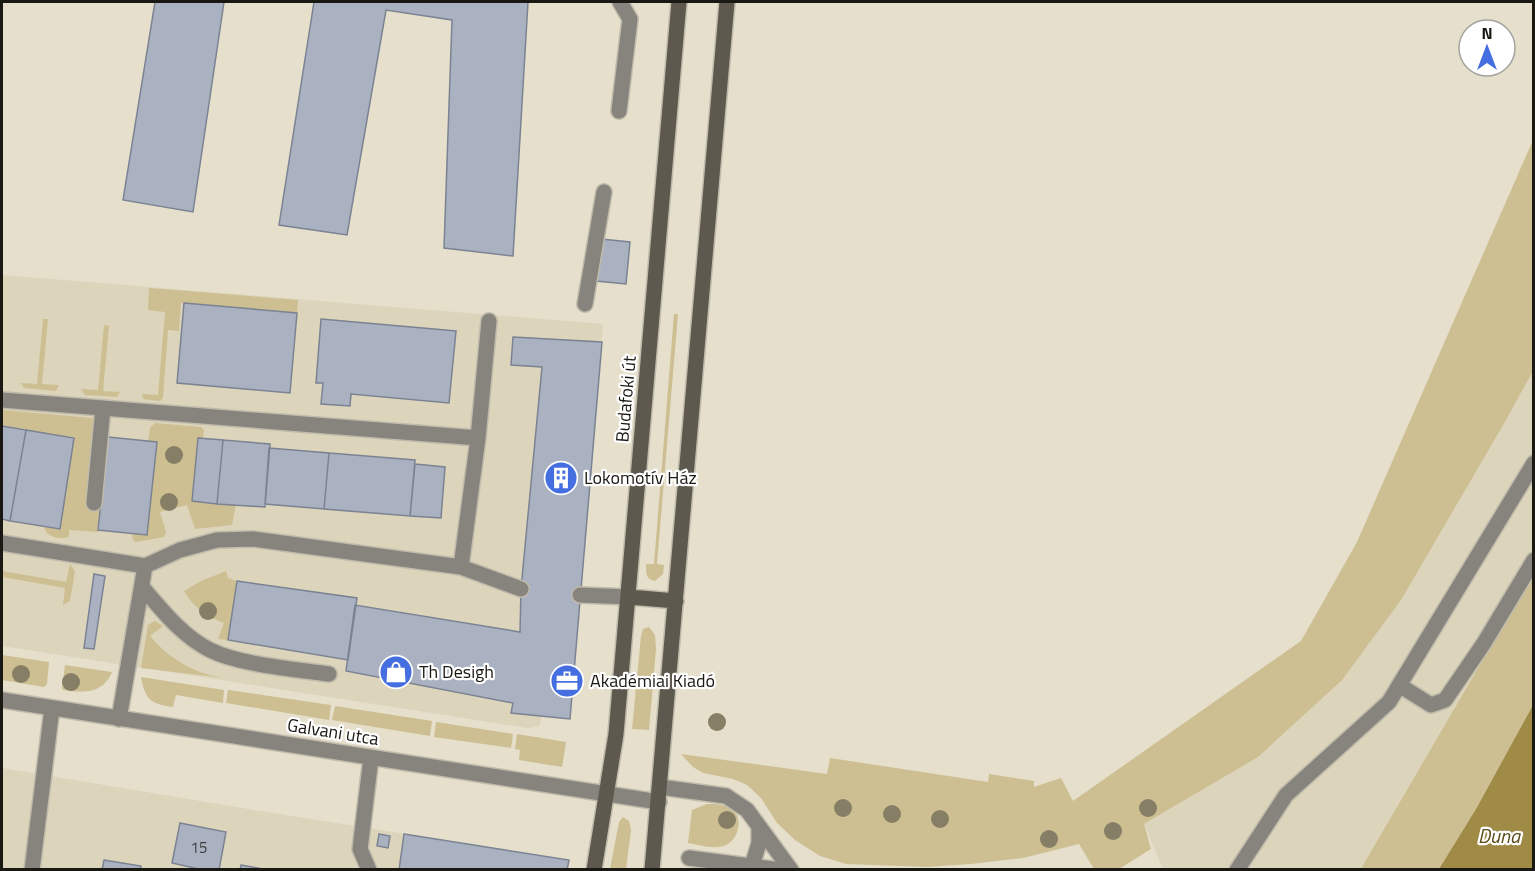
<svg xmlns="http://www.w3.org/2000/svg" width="1535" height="871" font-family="'Titillium Web',sans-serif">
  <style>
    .built { fill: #dcd4bb }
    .green { fill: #cdbf92 }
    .water { fill: #9f8a46 }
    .building { fill: #aab2c2; stroke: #7b8392; stroke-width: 1.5 }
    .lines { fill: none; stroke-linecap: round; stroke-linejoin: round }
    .service-casing { stroke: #c0bbab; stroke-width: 18 }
    .minor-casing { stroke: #c0bbab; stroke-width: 18 }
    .secondary-casing { stroke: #c0bbab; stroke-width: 18 }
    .service { stroke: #86847d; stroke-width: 15 }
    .minor { stroke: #86847d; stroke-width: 15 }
    .secondary { stroke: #5d594f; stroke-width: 15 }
    .tree { fill: #867f65 }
    .labels { text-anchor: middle; stroke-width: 4.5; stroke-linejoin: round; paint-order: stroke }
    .number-label { font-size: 15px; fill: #3e3e3e }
    .street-label { font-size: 18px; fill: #1a1812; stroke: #fff }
    .poi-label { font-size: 18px; fill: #1a1812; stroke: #fff; text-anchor: start }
    .water-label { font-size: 20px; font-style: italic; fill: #5c4d19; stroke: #fff }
  </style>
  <rect width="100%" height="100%" fill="#e5dfcc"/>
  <path class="built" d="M 2,275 L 603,324 L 570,719 L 542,716 L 539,726 L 528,728 L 2,646 Z
    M 1533,371 L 1533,574 L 1360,869 L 1163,869 L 1144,824 L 1258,757 L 1506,420 Z
    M 2,768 L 242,808 L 569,860 L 567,870 L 2,869 Z"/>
  <path class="green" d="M 1533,140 L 1533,371 L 1506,420 L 1401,600 L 1342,680 L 1258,757 L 1144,824 L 1151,849 L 1119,869 L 1094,869 L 1079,844 L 1023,858 L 971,864 L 927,867 L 846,864 L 820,856 L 795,840 L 777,823 L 761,798 L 747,785 L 733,779 L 703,773 L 693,767 L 681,754 L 827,774 L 830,758 L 988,782 L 989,774 L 1034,781 L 1034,787 L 1061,778 L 1073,801 L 1301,641 L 1357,542 Z
    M 149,288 L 298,300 L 297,313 L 181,303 L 179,331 L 168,330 L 163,398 L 160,401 L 143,399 L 142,394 L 158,395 L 165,312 L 148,310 Z
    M 674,314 L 678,314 L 657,564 L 664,565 L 663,574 L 655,581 C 645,579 646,572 646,564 L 654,564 Z
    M 43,319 L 48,319 L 42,384 L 59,385 L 56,391 L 24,388 L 21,383 L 37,384 Z
    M 104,325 L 109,326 L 103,391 L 120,392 L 117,397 L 85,395 L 81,389 L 98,390 Z
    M 2,410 L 92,418 L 95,420 L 101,503 L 99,532 L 69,530 L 69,537 C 60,540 46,537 44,527 L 60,529 L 74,438 L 2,426 Z
    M 155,423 L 201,427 L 204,430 L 203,438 L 198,438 L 192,501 L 236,505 L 232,525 L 195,529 L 187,505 L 160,512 L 166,532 L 164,537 L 136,542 L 133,540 L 132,533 L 147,534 L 157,442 L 148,441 L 150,428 Z
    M 70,564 L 75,571 L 70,601 L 63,605 L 65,588 L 2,577 L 2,571 L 66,582 Z
    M 226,571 L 228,578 L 237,581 L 228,640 L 218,639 L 224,623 C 207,617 193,607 184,591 L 201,581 Z
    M 1533,574 L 1533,705 L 1476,809 L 1439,869 L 1360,870 Z
    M 155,621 L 163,626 L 150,636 C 169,659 195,674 224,678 L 141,668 L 148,625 Z
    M 649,627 L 655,635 L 656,649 L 649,730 L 632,729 L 641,636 L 643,629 Z
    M 2,655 L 49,662 L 47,684 L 44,687 L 2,680 Z
    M 65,665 L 112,672 C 103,694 83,693 63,690 L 62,688 Z
    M 141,677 L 224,690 L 223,703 L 176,695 L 173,707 C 151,704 145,700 141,677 Z
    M 228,690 L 331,705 L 329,720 L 226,703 Z
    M 335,706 L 432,721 L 430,736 L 332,720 Z
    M 436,722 L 513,734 L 511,748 L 434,737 Z
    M 517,734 L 566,742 L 562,767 L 519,760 L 520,750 L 515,749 Z
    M 707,804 C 715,804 725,804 731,808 C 744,817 739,839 726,845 C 715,850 700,845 688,843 L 692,810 Z
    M 623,817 L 629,821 L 631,830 L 626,869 L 610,869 L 619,822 Z"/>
  <path class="water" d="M 1533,705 L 1533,869 L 1439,869 L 1476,809 Z"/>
  <path class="building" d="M 155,2 L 224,2 L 193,212 L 123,200 Z
    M 314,2 L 528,2 L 513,256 L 444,248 L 452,20 L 386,10 L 347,235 L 279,225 Z
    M 601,239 L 630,242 L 626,284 L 596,281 Z
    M 184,303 L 297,313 L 290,393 L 177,383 Z
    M 321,319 L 456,331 L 449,403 L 351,394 L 350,406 L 321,404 L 323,383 L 316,383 Z
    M 513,337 L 602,342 L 570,719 L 511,713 L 513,703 L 346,671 L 355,605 L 520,632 L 521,589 L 542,367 L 511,365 Z
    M 2,426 L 26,430 L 10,521 L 2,519 Z
    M 26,430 L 74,438 L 60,529 L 10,521 Z
    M 108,437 L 157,442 L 147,535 L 98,530 Z
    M 198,438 L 223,440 L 217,504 L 192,501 Z
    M 223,440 L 270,444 L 265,507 L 217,504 Z
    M 269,448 L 329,453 L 324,509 L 265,504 Z
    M 329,453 L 415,460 L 410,516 L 324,509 Z
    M 415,464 L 445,467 L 441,518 L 410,516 Z
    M 94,574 L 105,576 L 94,649 L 84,648 Z
    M 237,581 L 357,598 L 348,660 L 228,640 Z
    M 180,823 L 226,832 L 219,870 L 203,870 L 172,863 Z
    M 379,834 L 390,836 L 388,848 L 377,846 Z
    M 404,834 L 569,860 L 567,870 L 399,870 Z
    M 104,860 L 141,866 L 140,870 L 102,870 Z
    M 241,865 L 247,866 L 268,870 L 240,870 Z"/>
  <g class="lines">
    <defs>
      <path id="service" d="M 619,111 L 630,19 L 620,2
        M 585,304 L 604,192
        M 2,400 L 478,438
        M 94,503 L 103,408
        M 2,543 L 145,566
        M 461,567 L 478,438 L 489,321
        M 142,587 C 162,610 182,636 210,650 C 240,665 295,669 329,674
        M 580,595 L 629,597
        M 1399,685 L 1431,705 L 1445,700 L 1484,643 L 1534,560
        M 119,719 L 145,566 L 180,550 L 217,540 L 253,539 L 461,567 L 521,589
        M 660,787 L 726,796 L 747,810 L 791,870
        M 689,858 L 781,870
        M 752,866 L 759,843 L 759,827
        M 32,870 L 52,708
        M 369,870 L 360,849 L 371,758
        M 1237,870 L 1286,795 L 1389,702 L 1534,463"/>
      <path id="minor" d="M 2,700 L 659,802"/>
      <path id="secondary" d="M 629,597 L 676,601
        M 594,870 L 616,734 L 679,2
        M 652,870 L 727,2"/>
    </defs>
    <use href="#service" class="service-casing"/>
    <use href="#minor" class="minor-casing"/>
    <use href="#secondary" class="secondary-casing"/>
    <use href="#service" class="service"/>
    <use href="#minor" class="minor"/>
    <use href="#secondary" class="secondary"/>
  </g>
  <g class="tree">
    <circle cx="174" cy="455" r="9"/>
    <circle cx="169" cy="502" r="9"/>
    <circle cx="208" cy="611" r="9"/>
    <circle cx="21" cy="674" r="9"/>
    <circle cx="71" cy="682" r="9"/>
    <circle cx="717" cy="722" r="9"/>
    <circle cx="843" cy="808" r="9"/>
    <circle cx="1148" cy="808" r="9"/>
    <circle cx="892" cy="814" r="9"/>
    <circle cx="940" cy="819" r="9"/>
    <circle cx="727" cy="820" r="9"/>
    <circle cx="1113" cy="831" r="9"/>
    <circle cx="1049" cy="839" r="9"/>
  </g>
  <defs>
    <symbol id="building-disc" viewBox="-11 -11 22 22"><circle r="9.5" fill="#456ee0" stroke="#fff"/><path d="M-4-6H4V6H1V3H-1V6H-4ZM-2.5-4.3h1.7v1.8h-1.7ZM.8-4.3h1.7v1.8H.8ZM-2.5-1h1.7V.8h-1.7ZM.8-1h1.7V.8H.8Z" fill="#fff"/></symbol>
    <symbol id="shop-disc" viewBox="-11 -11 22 22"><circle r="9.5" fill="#456ee0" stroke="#fff"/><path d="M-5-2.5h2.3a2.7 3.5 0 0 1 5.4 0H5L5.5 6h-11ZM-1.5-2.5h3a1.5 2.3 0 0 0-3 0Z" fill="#fff"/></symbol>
    <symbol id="office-disc" viewBox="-11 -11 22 22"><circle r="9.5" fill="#456ee0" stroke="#fff"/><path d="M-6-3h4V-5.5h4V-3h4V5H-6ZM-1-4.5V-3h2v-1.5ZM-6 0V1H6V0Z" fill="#fff"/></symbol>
  </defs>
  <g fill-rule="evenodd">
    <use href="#building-disc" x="542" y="459" width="38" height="38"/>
    <use href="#shop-disc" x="377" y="653" width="38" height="38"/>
    <use href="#office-disc" x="548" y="662" width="38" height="38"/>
  </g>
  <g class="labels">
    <g class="number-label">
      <text x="199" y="853">15</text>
    </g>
    <g class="street-label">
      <text transform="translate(626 399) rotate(-85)" y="6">Budafoki út</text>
      <text transform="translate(333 732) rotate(9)" y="6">Galvani utca</text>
    </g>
    <g class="poi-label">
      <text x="584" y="484">Lokomotív Ház</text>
      <text x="419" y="678">Th Desigh</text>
      <text x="590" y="687">Akadémiai Kiadó</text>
    </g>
    <g class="water-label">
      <text x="1499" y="843">Duna</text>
    </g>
  </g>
  <rect width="1535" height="871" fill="none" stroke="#1a1812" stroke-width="6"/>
  <g transform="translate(1487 48)"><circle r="28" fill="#ffffff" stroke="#a3a3a0" stroke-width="1.5"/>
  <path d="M0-4.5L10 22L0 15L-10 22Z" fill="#456ee0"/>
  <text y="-9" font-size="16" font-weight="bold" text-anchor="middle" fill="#1a1812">N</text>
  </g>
</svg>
